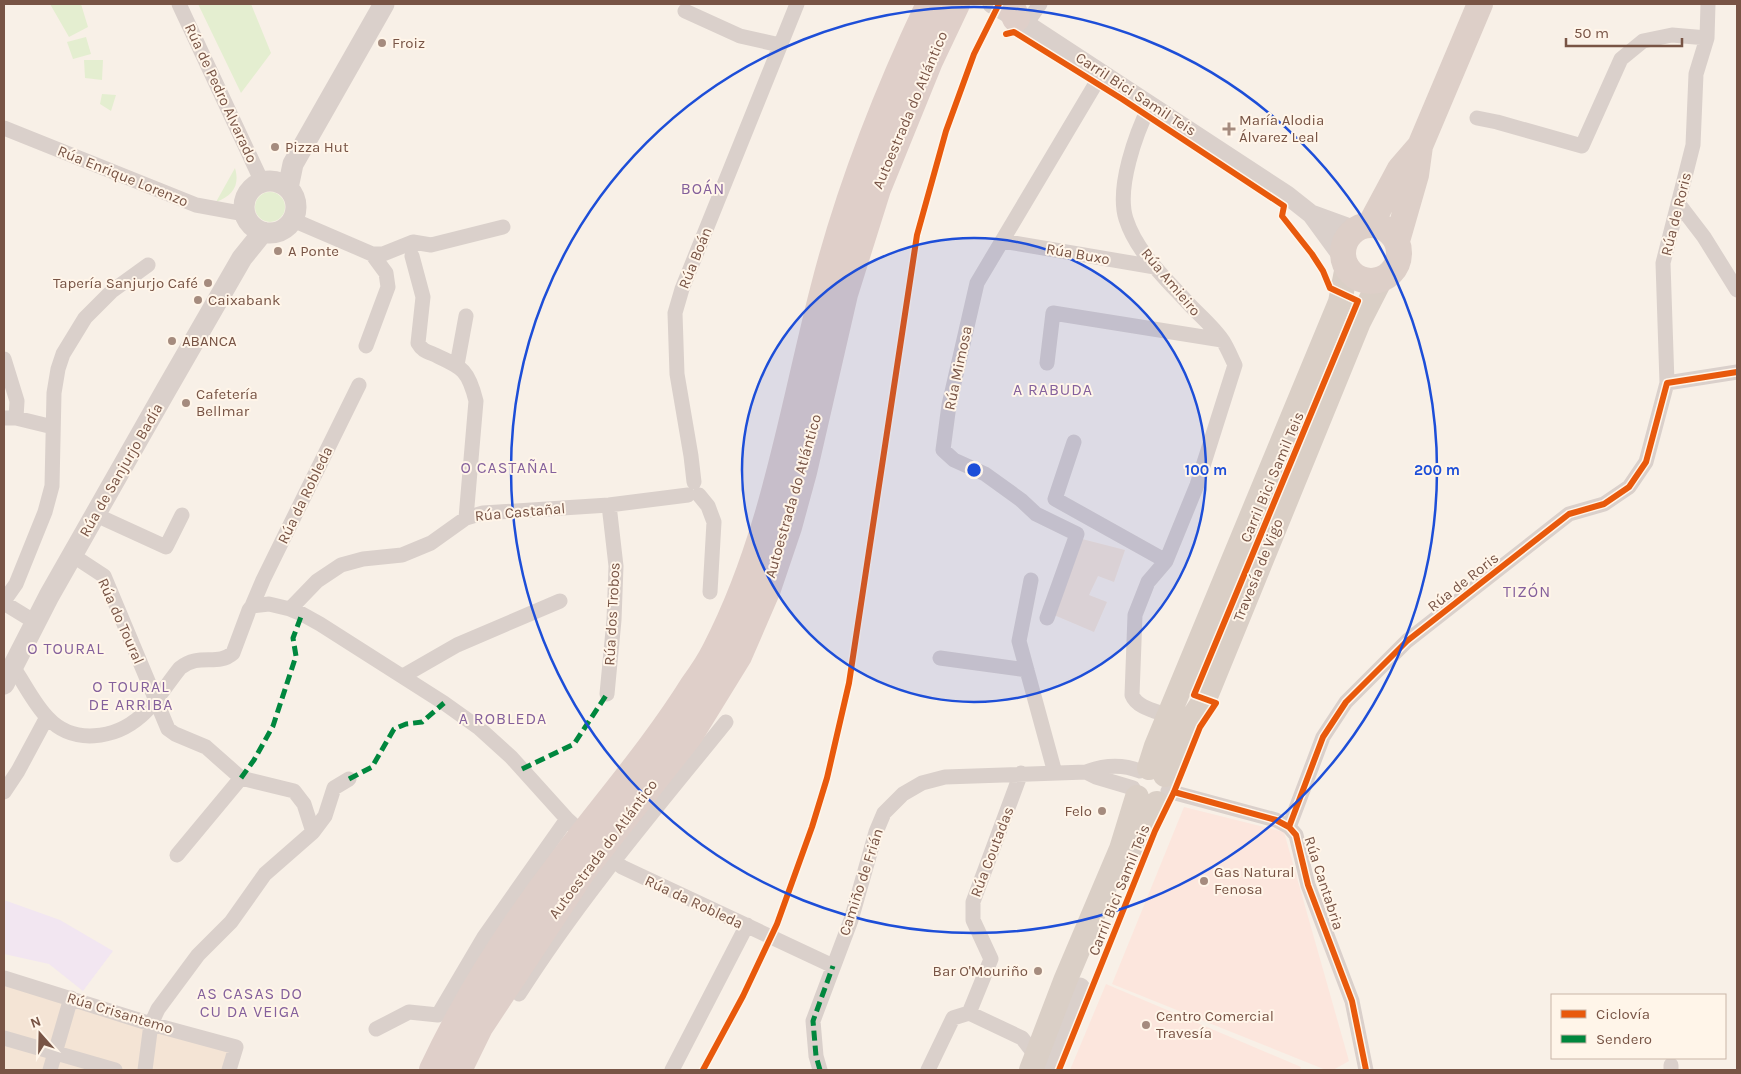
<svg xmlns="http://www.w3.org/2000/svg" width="1741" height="1074" font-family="Karla,sans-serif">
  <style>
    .residential { fill: #f4e4d5 }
    .commercial { fill: #fce6dd }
    .education { fill: #f2e6f1 }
    .green { fill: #e4eed0 }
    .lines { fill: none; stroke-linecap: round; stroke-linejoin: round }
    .minor { stroke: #dad0cb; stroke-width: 15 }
    .tertiary { stroke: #dad0cb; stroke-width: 19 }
    .secondary { stroke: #dad0cb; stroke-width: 21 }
    .primary { stroke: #dacfc6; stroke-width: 24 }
    .trunk { stroke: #ddcfc8; stroke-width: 26 }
    .motorway { stroke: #dfcfc9; stroke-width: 28 }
    .quiet { stroke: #00873e; stroke-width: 5; stroke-dasharray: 10 5; stroke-linecap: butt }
    .cycleway-casing { stroke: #fff5e9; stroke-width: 9 }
    .cycleway { stroke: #e8590c; stroke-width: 6 }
    .ring { fill: none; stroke: #1d4ed8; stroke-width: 2.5 }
    .poi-dot { fill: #a58b7e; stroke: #fff5e9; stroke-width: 2 }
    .labels { text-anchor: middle; stroke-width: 4; stroke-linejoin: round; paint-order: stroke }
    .poi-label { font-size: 15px; fill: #785445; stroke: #fff5e9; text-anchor: start }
    .street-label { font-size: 15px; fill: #785445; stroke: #fff5e9 }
    .neighbourhood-label { font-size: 16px; letter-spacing: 1px; fill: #84609c; stroke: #fff5e9 }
    .centre { fill: #1d4ed8; stroke: #fff5e9; stroke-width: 2.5 }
    .ring-label { font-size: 15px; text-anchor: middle; font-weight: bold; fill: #1d4ed8; stroke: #fff5e9; stroke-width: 4; stroke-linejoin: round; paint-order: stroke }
  </style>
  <rect width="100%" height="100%" fill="#f8f0e7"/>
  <path class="residential" d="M 1082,539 L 1125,550 L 1114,582 L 1098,576 L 1089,595 L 1107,602 L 1094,632 L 1054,615 Z
    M 4,978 L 236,1047 L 229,1070 L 4,1070 Z"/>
  <path class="commercial" d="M 1184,807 L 1284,832 L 1349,1061 L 1333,1070 L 1326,1070 L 1112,984 Z
    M 1106,984 L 1301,1067 L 1300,1070 L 1070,1070 Z"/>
  <path class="education" d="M 4,900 L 60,920 L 113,951 L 83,991 L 49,964 L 4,954 Z"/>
  <path class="green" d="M 50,4 L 81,4 L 88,27 L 69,37 Z
    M 198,4 L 251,4 L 271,53 L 241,93 Z
    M 86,37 L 91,54 L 73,59 L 67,42 Z
    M 84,60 L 103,60 L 102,80 L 85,78 Z
    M 102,94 L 116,95 L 111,111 L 100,104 Z
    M 235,168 C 240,185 233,196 216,202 Z
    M255 207a15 15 0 1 1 30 0a15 15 0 1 1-30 0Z"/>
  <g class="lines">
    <path class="minor" d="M 179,4 L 262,182
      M 685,11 L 740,36 L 780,45
      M 1026,24 L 1040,4
      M 1150,105 C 1136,133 1116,188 1126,219 C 1136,251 1164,277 1187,302 C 1198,314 1214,327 1223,341 C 1228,349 1231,357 1235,365 L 1197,485 L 1166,561 L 1148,582 L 1135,615 L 1132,695 C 1137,708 1156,711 1169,716
      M 1477,118 L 1497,122 L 1582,146 L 1621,59 L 1643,41 L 1672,35 L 1707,38
      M 4,128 L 196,205 L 245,214
      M 1678,203 L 1704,237 L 1737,290
      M 293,220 L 372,254 L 383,254 L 413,242 L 431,245 L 503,227
      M 1002,241 L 1155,267
      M 412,256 L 423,297 L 418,343 C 422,350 425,351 433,354 C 461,367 468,368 476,401 L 466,518
      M 366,346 L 388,287 L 386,273 L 372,254
      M 4,359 L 17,401 L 16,418
      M 1047,363 L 1053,313 L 1222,340
      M 457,365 L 466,316
      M 1667,383 L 1737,372
      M 4,418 L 16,418 L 53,427
      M 1074,442 L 1055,499 L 1166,561
      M 694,482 L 691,456 L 677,374 L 675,313 L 682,289 L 797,4
      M 699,495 L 708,506 L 714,522 L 710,592
      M 96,515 L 166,547 L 182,515
      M 72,555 L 104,576 L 168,729 L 175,734 L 206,747 L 241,778 L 294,791 L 304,804 L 313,832
      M 1031,580 L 1019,641 L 1055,773
      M 4,601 L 16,584 L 45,512 L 52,486 L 54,393 L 58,369 L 63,354 L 85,318 L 112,291 L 148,265
      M 4,603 L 35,622
      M 252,606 L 263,580 L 359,385
      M 290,609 L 317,581 L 341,565 L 363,559 L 402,555 L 431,543 L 466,518 L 483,513 L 609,505 L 688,495
      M 1047,618 L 1077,534 L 1036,514 L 1021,500 L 985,474 L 954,460 L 943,450 L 949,405 L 977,283 L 1102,73
      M 940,658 L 1027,670
      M 13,667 C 25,684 34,704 48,718 C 73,745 115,739 141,716 C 156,703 167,684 180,668 C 200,652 217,667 233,653 L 249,610 L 252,606 L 269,604 L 290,609 L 302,614 L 320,624 L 444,703 L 479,728 L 511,757 L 567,819 L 591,841 L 622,867 L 833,966
      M 403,676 L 457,645 L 560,601
      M 607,694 L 614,620 L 616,566 L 609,505
      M 1086,772 L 1096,777 L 1133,788
      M 1168,791 L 1276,820 L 1289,827 L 1296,835 L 1308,885 L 1352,1001 L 1366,1070
      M 4,792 L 18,771 L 47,717
      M 1289,827 L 1323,737 L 1346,702 L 1407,641 L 1569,514 L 1604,504 L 1629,487 L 1646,462 L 1667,383 L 1663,263 L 1693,145 L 1696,74 L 1707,38 L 1708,4
      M 177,855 L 241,778
      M 4,978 L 151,1024 L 236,1047 L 229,1070
      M 519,994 C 580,898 654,811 726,722
      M 969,1013 L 991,959 L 973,920 L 973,902 L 1021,773
      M 376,1029 L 409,1012 L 438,1015 L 484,937 L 567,819
      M 4,1038 L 115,1070
      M 50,1070 L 71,998
      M 145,1070 L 151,1024 L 158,1009 L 198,955 L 231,922 L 265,874 L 313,832 L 325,816 L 334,788 L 349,779
      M 672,1070 L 747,925
      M 820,1070 L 816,1056 L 813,1021 L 851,920 L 876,832 L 884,813 L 903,794 L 922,783 L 945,777 L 1086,772 C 1104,765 1122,764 1140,771
      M 928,1070 L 953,1018 L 969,1013 L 1022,1038 L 1032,1051
      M 1671,1070 L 1671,1065"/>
    <path class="tertiary" d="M 992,4 L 1026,24 L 1287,195 L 1311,214 L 1344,259
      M 1311,214 L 1355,230"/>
    <path class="secondary" d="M244 207a26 26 0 1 1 52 0a26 26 0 1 1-52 0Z
      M 288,188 L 293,164 L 384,4
      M 4,684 L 49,596 L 166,390 L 242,258 L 263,232
      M 1050,1070 L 1080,988"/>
    <path class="primary" d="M 1149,768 L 1156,746 L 1340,302 L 1347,266
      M 1165,775 L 1175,757 L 1191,720 L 1205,699 L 1359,322 L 1381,279
      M 1134,857 L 1157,803
      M 1031,1070 L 1065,981 L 1121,849 L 1137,797"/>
    <path class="trunk" d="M 1370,225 L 1400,169 L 1419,147
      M1343 253a28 28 0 1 1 56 0a28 28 0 1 1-56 0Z
      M 1397,241 L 1416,175 L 1420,146 L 1480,4"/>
    <path class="motorway" d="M 1010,4 L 1016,18
      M 433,1070 C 468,995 515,923 565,858 C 609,800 656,746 694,685 C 702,674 710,662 716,650 C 774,538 793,410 824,290 C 849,191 887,95 930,4
      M 458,1070 L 479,1027 L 582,871 L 690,734 L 738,656 L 767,589 L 788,527 L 803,472 L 844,294 L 877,189 L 929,61 L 956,4"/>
    <path class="quiet" d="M 522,769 L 574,744 L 607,694
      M 241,778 L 254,760 L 273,726 L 296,656 L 293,638 L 302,614
      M 349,779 L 372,767 L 394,729 L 406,724 L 422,722 L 444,703
      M 820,1070 L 816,1056 L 813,1021 L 833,966"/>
    <defs>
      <path id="cycleway" d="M 1006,34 L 1014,32 L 1122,99 L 1284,206 L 1282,216 L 1312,254 L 1323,271 L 1330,288 L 1358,301 L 1194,695 L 1216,703 L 1200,727 L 1174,792 L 1155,831 L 1059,1070
        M 1174,792 L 1276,820 L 1289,827 L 1296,835 L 1308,885 L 1352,1001 L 1366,1070
        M 1289,827 L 1323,737 L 1346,702 L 1407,641 L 1569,514 L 1604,504 L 1629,487 L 1646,462 L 1667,383 L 1737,372
        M 703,1070 L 743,996 L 777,924 L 812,827 L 827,778 L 849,683 L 917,235 L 946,131 L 974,54 L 999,4"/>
    </defs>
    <use href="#cycleway" class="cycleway-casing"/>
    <use href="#cycleway" class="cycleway"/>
  </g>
  <circle cx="974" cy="470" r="232" fill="#1d4ed8" fill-opacity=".12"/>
  <g class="ring">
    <circle cx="974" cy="470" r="232"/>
    <circle cx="974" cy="470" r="463"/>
  </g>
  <g class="poi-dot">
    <circle cx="382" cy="43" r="5"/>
    <path d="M1226.5 121.5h5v5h5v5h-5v5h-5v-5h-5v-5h5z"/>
    <circle cx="275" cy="147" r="5"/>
    <circle cx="278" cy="251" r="5"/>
    <circle cx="208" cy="283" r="5"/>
    <circle cx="198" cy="300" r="5"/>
    <circle cx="172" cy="341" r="5"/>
    <circle cx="186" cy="403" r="5"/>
    <circle cx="1102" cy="811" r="5"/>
    <circle cx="1204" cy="881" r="5"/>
    <circle cx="1038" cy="971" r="5"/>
    <circle cx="1146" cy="1025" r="5"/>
  </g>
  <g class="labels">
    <g class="poi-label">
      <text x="392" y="48">Froiz</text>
      <text x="1239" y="125">María Alodia<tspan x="1239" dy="17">Álvarez Leal</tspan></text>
      <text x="285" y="152">Pizza Hut</text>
      <text x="288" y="256">A Ponte</text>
      <text x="198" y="288" text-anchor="end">Tapería Sanjurjo Café</text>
      <text x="208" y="305">Caixabank</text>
      <text x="182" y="346">ABANCA</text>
      <text x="196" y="399">Cafetería<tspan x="196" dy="17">Bellmar</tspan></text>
      <text x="1092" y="816" text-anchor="end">Felo</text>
      <text x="1214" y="877">Gas Natural<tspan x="1214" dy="17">Fenosa</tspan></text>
      <text x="1028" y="976" text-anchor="end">Bar O'Mouriño</text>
      <text x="1156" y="1021">Centro Comercial<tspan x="1156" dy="17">Travesía</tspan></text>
    </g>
    <g class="street-label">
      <text transform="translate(221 93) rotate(65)" y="5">Rúa de Pedro Alvarado</text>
      <text transform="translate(1136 94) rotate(33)" y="5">Carril Bici Samil Teis</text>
      <text transform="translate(910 110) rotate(-67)" y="5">Autoestrada do Atlántico</text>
      <text transform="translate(123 176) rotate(22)" y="5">Rúa Enrique Lorenzo</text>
      <text transform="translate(1676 214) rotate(-76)" y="5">Rúa de Roris</text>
      <text transform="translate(1078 254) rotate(10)" y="5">Rúa Buxo</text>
      <text transform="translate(695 258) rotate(-68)" y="5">Rúa Boán</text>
      <text transform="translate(1171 282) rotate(50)" y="5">Rúa Amieiro</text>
      <text transform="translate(958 368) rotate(-78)" y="5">Rúa Mimosa</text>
      <text transform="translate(121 470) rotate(-60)" y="5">Rúa de Sanjurjo Badía</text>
      <text transform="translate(1272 477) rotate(-67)" y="5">Carril Bici Samil Teis</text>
      <text transform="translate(305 495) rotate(-64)" y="5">Rúa da Robleda</text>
      <text transform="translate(793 496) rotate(-74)" y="5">Autoestrada do Atlántico</text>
      <text transform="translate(520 512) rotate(-5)" y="5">Rúa Castañal</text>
      <text transform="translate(1258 570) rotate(-68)" y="5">Travesía de Vigo</text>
      <text transform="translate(1463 582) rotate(-38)" y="5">Rúa de Roris</text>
      <text transform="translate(612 614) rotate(-87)" y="5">Rúa dos Trobos</text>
      <text transform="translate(121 621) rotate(66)" y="5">Rúa do Toural</text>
      <text transform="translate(603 849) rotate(-53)" y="5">Autoestrada do Atlántico</text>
      <text transform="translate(992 852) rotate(-69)" y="5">Rúa Coutadas</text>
      <text transform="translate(861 882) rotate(-72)" y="5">Camiño de Frián</text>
      <text transform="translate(1324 883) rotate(72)" y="5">Rúa Cantabria</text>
      <text transform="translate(1119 890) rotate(-68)" y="5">Carril Bici Samil Teis</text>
      <text transform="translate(694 902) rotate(25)" y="5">Rúa da Robleda</text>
      <text transform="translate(120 1013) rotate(17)" y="5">Rúa Crisantemo</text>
    </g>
    <g class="neighbourhood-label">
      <text x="703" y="194">BOÁN</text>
      <text x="1053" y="395">A RABUDA</text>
      <text x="509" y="473">O CASTAÑAL</text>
      <text x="1527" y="597">TIZÓN</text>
      <text x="66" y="654">O TOURAL</text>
      <text x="131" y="692">O TOURAL<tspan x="131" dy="18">DE ARRIBA</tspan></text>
      <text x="503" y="724">A ROBLEDA</text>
      <text x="250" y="999">AS CASAS DO<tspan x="250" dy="18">CU DA VEIGA</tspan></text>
    </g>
  </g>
  <circle cx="974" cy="470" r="8" class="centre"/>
  <g class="ring-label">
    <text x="1206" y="475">100 m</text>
    <text x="1437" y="475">200 m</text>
  </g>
  <rect width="1741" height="1074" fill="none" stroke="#785445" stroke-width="10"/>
  <rect x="1551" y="994" width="175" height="65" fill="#fff5e9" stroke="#c9b5a7"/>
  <rect x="1561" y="1010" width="25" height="8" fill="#e8590c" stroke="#c9b5a7"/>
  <text x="1596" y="1019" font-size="15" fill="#785445">Ciclovía</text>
  <rect x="1561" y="1035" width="25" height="8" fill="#00873e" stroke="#c9b5a7"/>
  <text x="1596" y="1044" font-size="15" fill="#785445">Sendero</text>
  <g transform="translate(40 1034) rotate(340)" stroke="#fff5e9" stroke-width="4" paint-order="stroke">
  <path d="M0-4L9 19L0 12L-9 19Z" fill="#785445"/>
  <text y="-8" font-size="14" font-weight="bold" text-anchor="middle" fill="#785445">N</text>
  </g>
  <path d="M1566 38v8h116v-8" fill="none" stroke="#785445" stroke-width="2.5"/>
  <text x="1574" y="38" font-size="15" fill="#785445" stroke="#fff5e9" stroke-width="4" paint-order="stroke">50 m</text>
</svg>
